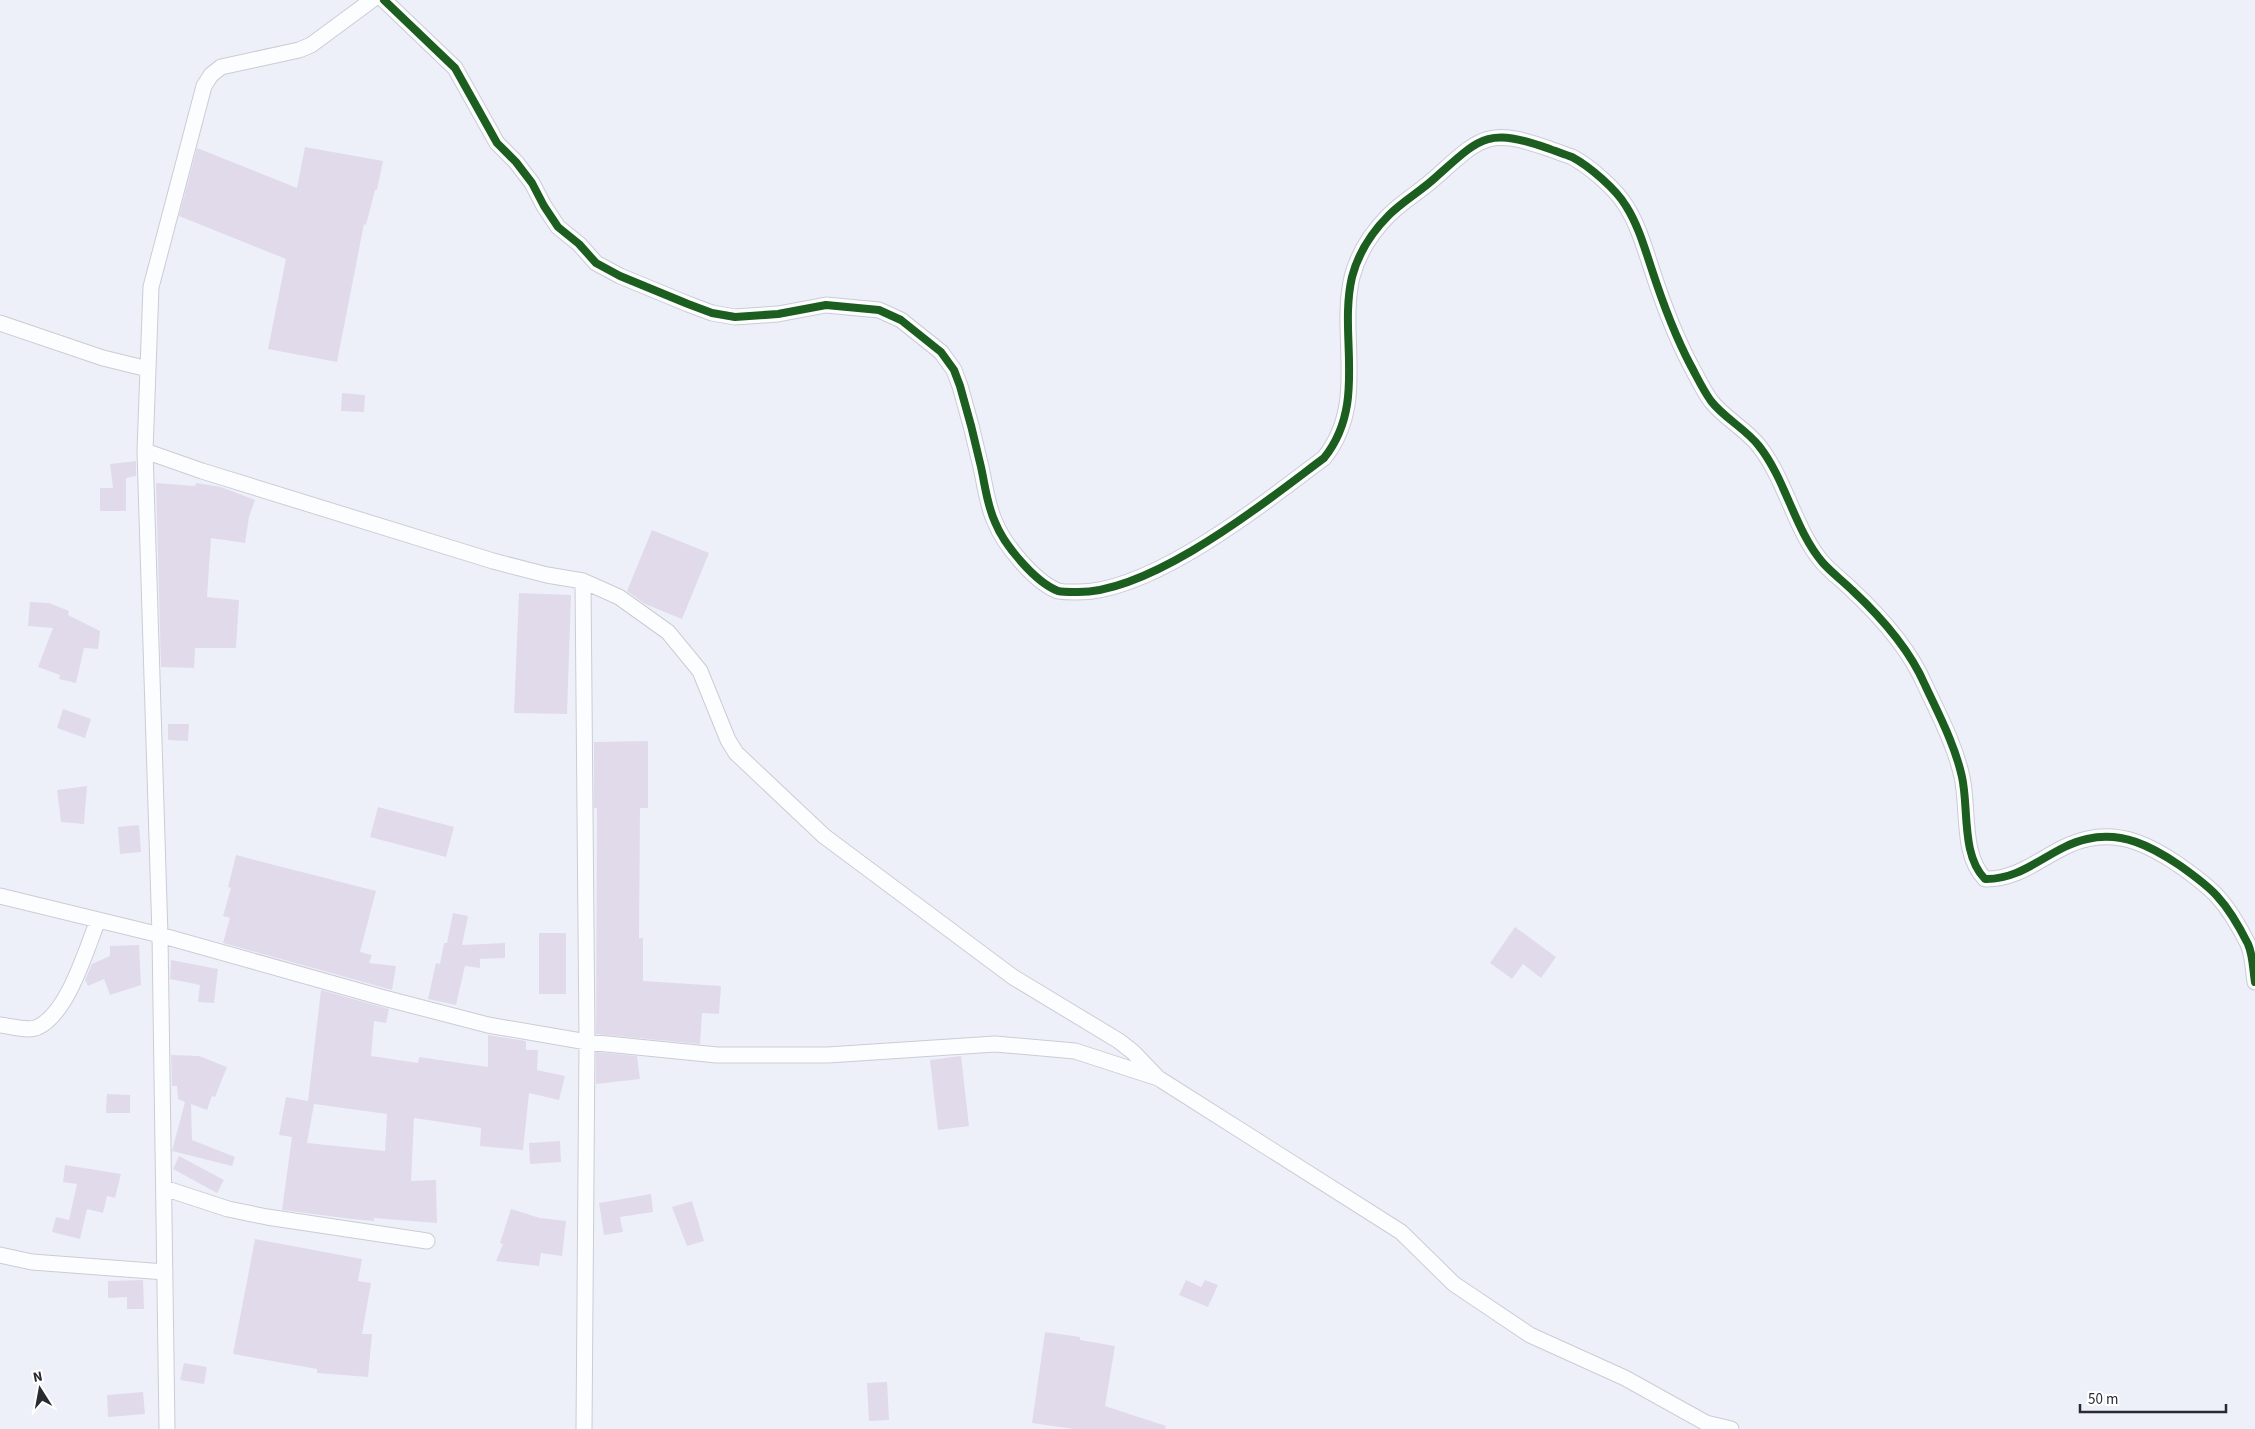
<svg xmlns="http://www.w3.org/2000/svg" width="2255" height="1429" font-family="'Source Sans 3',sans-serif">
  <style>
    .building { fill: #e1daeb; fill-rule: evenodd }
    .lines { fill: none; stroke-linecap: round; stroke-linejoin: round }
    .minor-casing { stroke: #cbccd4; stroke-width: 17 }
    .minor { stroke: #fcfdfe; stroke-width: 15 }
    .cycleway-casing { stroke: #fff; stroke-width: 11 }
    .cycleway { stroke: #1b5e20; stroke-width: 8 }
  </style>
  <rect width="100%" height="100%" fill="#eef0f9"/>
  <path class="building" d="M 305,147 L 383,161 L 377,190 L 375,190 L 366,225 L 364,224 L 337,362 L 268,349 L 286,259 L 179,216 L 197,148 L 297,188 Z
    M 342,393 L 365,395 L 364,412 L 341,411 Z
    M 136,461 L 136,476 L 126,478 L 126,511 L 100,511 L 100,488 L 113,488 L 110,464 Z
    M 156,483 L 195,486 L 196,483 L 221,487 L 255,500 L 249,517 L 245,543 L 211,538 L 207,597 L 239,600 L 236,648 L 195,648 L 194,668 L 161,667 Z
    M 652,530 L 709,553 L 682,619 L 645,604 L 627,591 Z
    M 519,593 L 571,595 L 567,714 L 514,713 Z
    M 30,602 L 49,603 L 69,611 L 68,615 L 100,631 L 98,649 L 84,648 L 76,683 L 59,679 L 60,675 L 38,667 L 53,628 L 28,626 Z
    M 63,709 L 91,719 L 85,738 L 57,728 Z
    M 168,724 L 189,724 L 188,741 L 168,740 Z
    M 648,741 L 648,808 L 640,808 L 639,938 L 643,938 L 643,981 L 721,986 L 719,1014 L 702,1013 L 700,1044 L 596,1034 L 597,808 L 594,808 L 594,742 Z
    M 87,786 L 84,824 L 61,822 L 57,790 Z
    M 378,807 L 454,827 L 446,857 L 370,837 Z
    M 139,825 L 141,852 L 120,854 L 118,827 Z
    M 236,855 L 376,891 L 360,952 L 372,955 L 369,963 L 396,966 L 392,990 L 223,943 L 230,918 L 223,916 L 231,888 L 228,887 Z
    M 453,913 L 468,916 L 462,945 L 505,943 L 505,958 L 480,959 L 480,968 L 465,966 L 456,1005 L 428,999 L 436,963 L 440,964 L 444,943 L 447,943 Z
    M 1515,927 L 1556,957 L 1541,978 L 1523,964 L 1512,979 L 1490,963 Z
    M 539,933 L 566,933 L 566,994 L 539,994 Z
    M 139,945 L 141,985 L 110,995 L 104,979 L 88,986 L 85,980 L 92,964 L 110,956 L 110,946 Z
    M 171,960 L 218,969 L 214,1003 L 198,1002 L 200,985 L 170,979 Z
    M 321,990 L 389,1009 L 386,1023 L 374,1021 L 371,1056 L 418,1063 L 419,1057 L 488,1067 L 488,1035 L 526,1041 L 526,1050 L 538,1050 L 537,1070 L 565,1076 L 559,1100 L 529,1093 L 523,1150 L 480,1146 L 481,1128 L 414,1118 L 411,1181 L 436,1180 L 437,1223 L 374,1218 L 374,1221 L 352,1219 L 282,1210 L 292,1137 L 279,1135 L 286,1097 L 308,1101 ZM 314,1104 L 387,1114 L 385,1151 L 307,1143 Z
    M 596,1052 L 637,1056 L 640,1079 L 596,1084 Z
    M 171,1055 L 199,1056 L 227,1067 L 215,1097 L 212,1096 L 207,1110 L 191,1104 L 192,1140 L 235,1157 L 232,1166 L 172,1151 L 185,1102 L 178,1099 L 177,1086 L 172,1086 Z
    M 961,1056 L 969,1126 L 938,1130 L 930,1060 Z
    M 107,1094 L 130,1095 L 130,1113 L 106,1113 Z
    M 560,1141 L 561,1162 L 530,1164 L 529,1143 Z
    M 179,1156 L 224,1180 L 217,1193 L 173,1169 Z
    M 65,1165 L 121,1174 L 115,1198 L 107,1196 L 103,1213 L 87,1209 L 80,1239 L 52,1232 L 56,1217 L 69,1220 L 77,1184 L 63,1182 Z
    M 651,1194 L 653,1212 L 620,1217 L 623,1232 L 604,1235 L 599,1203 Z
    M 692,1201 L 704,1241 L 687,1246 L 672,1207 Z
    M 511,1209 L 540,1218 L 566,1221 L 562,1256 L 541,1253 L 539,1266 L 496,1261 L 503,1244 L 500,1243 Z
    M 255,1239 L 362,1259 L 358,1281 L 371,1283 L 362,1334 L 372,1334 L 368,1377 L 317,1373 L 317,1369 L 233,1354 Z
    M 143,1280 L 144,1309 L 127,1309 L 127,1297 L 108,1298 L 108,1281 Z
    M 1186,1280 L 1201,1287 L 1205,1280 L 1218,1285 L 1208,1307 L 1179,1295 Z
    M 1045,1332 L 1080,1337 L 1080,1340 L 1115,1346 L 1105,1406 L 1166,1426 L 1165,1429 L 1074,1429 L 1032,1423 Z
    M 184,1363 L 207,1367 L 204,1384 L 180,1380 Z
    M 887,1382 L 889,1420 L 869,1421 L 867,1383 Z
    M 143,1392 L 145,1414 L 108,1417 L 107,1395 Z"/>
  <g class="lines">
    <defs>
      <path id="minor" d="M 384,0 L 455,68 L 497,143 L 516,162 L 532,183 L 544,206 L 558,227 L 579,244 L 596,263 L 620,276 L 688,304 L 712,313 L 735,317 L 778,314 L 826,305 L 879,310 L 901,320 L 941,352 L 954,370 L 960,386 C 968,413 975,440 981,467 C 985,485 987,505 995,522 C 1004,545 1035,582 1058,591 C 1063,592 1069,592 1073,592 C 1149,596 1265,502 1324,458 C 1368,403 1338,337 1352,277 C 1358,254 1372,232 1389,215 C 1403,201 1421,191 1436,177 C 1480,138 1487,127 1547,148 C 1555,151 1564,154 1572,157 C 1589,166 1616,189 1626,206 C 1638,225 1644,246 1651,267 C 1662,301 1674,334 1691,366 C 1697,377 1703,390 1711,401 C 1724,418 1746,429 1759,446 C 1786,480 1795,531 1823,563 C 1832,573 1843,581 1852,590 C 1881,617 1909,648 1925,685 C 1939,715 1955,745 1962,777 C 1969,808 1961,855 1985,879 C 2025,880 2050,847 2087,839 C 2122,831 2151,846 2179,865 C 2193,875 2206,884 2217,896 C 2230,910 2240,928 2248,944 C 2253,955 2253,970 2255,982
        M 0,323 L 103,358 L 148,369
        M 145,451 L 202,471 L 493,561 L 547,575 L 583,581 L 619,597 L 668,632 L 700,671 L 728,740 L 736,753 L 824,836 L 1013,977 L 1119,1041 L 1133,1052 L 1158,1078
        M 583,581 L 587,1042 L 584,1429
        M 0,896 L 160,935 L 384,998 L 488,1025 L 587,1042 L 717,1055 L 828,1055 L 995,1044 L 1075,1051 L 1158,1078 L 1401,1232 L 1454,1284 L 1530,1335 L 1625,1378 L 1706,1423 L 1731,1429
        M 0,1025 C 11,1026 28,1032 38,1027 C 68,1013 86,950 98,920
        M 164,1188 L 228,1209 L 267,1217 L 427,1241
        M 0,1255 L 32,1262 L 165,1272
        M 167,1429 L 160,935 L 145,451 L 151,287 L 204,86 L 211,75 L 221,67 L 299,50 L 311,45 L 372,0"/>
    </defs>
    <use href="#minor" class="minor-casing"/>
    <use href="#minor" class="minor"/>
    <defs>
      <path id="cycleway" d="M 384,0 L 455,68 L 497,143 L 516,162 L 532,183 L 544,206 L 558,227 L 579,244 L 596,263 L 620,276 L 688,304 L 712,313 L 735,317 L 778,314 L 826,305 L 879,310 L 901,320 L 941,352 L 954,370 L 960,386 C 968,413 975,440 981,467 C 985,485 987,505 995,522 C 1004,545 1035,582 1058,591 C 1063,592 1069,592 1073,592 C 1149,596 1265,502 1324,458 C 1368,403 1338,337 1352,277 C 1358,254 1372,232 1389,215 C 1403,201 1421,191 1436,177 C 1480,138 1487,127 1547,148 C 1555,151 1564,154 1572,157 C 1589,166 1616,189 1626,206 C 1638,225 1644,246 1651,267 C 1662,301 1674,334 1691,366 C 1697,377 1703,390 1711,401 C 1724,418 1746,429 1759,446 C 1786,480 1795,531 1823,563 C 1832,573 1843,581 1852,590 C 1881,617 1909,648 1925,685 C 1939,715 1955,745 1962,777 C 1969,808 1961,855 1985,879 C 2025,880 2050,847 2087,839 C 2122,831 2151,846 2179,865 C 2193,875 2206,884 2217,896 C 2230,910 2240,928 2248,944 C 2253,955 2253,970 2255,982"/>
    </defs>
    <use href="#cycleway" class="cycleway-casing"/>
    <use href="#cycleway" class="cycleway"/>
  </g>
  <g transform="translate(40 1389) rotate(349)" stroke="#ffffff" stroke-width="4" paint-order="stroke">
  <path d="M0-4L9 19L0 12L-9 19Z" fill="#282931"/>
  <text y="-8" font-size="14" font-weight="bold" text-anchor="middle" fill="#282931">N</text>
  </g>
  <path d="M2080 1404v8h146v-8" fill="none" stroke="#282931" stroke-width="2.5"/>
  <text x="2088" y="1404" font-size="15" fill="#282931" stroke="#ffffff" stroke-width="4" paint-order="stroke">50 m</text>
</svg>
